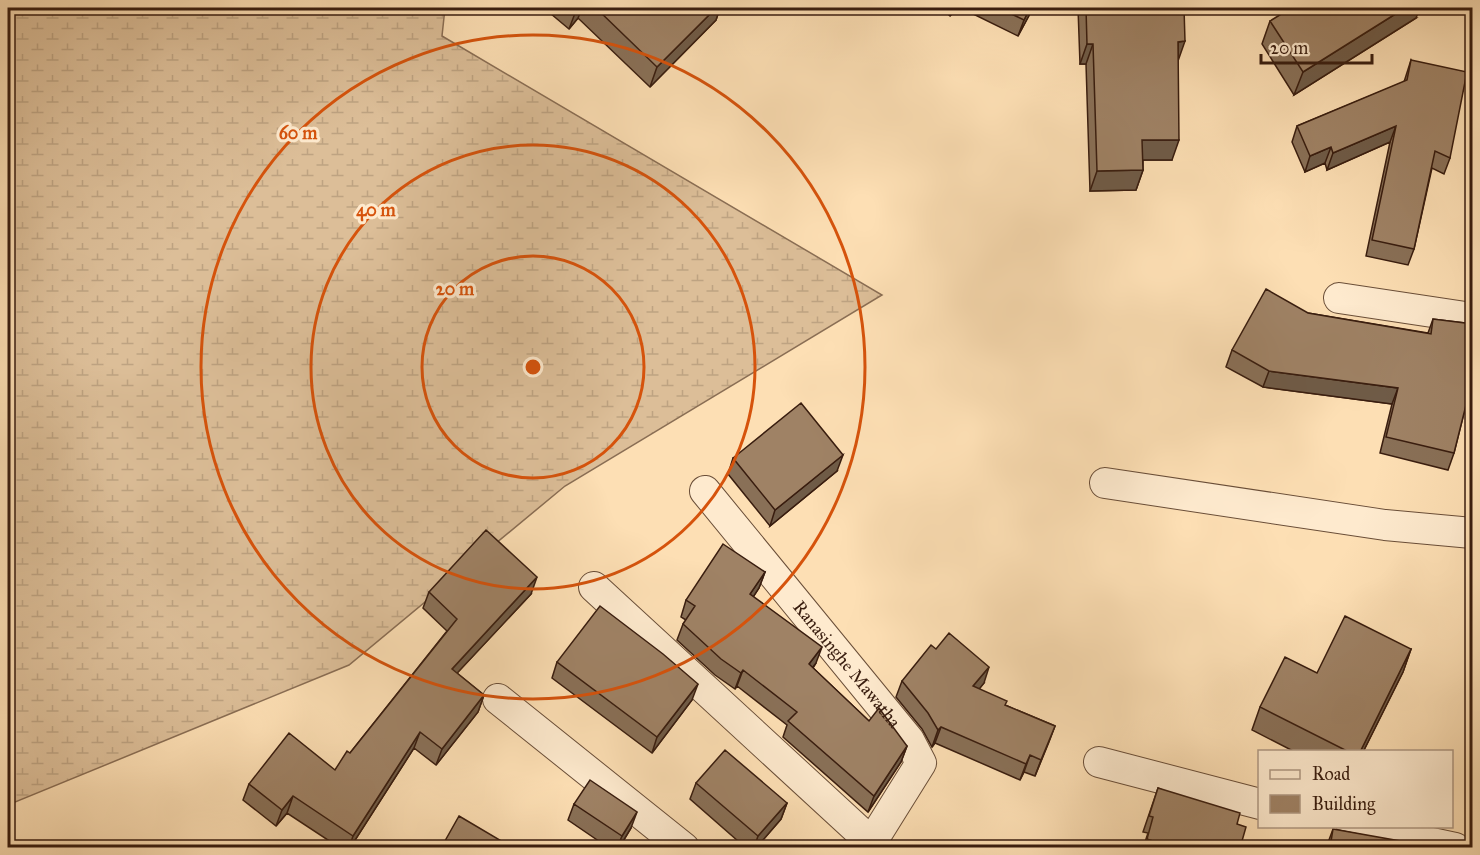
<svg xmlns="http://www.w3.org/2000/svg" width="1480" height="855" font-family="'IM FELL Great Primer',serif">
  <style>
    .wetland { fill: url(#wetland-marsh); stroke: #8a6e54; stroke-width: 1.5 }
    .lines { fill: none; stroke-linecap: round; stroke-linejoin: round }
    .street-casing { stroke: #6a4e38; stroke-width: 32 }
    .street { stroke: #feeace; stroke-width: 30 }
    .wall { fill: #897057; stroke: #391d0f; stroke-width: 1.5 }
    .shaded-wall { fill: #6f5b47; stroke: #391d0f; stroke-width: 1.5 }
    .building { fill: #9f8265; stroke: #391d0f; stroke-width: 1.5 }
    .ring { fill: none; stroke: #d6530c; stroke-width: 3 }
    .labels { text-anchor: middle; stroke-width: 6; stroke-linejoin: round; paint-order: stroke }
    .street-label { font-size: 18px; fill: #391d0f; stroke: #feeace }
    .centre { fill: #d6530c; stroke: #feeace; stroke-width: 3 }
    .ring-label { font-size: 18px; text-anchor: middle; font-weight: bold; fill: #d6530c; stroke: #feeace; stroke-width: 6; stroke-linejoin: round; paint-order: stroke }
  </style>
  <defs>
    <pattern id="wetland-marsh" width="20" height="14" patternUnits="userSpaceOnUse" patternTransform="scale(1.5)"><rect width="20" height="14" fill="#dcbe98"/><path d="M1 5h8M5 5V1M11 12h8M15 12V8" fill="none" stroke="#bea382"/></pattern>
  </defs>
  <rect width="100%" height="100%" fill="#fddfb4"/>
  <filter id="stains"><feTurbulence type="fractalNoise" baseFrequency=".00333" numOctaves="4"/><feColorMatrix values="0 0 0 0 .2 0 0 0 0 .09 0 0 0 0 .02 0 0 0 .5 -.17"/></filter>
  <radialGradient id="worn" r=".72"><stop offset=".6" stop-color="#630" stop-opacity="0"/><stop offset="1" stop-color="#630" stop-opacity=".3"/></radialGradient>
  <path class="wetland" d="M 8,8 L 445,8 L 442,36 L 882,295 L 565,486 L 349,665 L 8,805 Z"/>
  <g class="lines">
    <defs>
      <g id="street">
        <path d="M 1339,298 L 1472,318"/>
        <path d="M 1105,483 L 1385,525 L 1472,533"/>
        <path id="s1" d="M 705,491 L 909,740 L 921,763 L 868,848"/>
        <path d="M 594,587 L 871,842"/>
        <path d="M 498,699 L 684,848"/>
        <path d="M 1099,762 L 1260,804"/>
        <path d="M 1352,826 L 1455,848"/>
      </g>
    </defs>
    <use href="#street" class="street-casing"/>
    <use href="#street" class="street"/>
  </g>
  <path class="wall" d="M 544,8 L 720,8 L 716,20 L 650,87 L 578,18 L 569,29 Z
    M 941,8 L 957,8 L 950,16 Z
    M 961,8 L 1033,8 L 1018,36 Z
    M 1078,8 L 1184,8 L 1178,60 L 1172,160 L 1143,160 L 1143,170 L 1136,190 L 1090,191 L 1086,64 L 1080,64 Z
    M 1416,18 L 1294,95 L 1262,44 L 1270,21 Z
    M 1411,60 L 1450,158 L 1444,174 L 1432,168 L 1414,249 L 1408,265 L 1366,256 L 1390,142 L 1327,170 L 1325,163 L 1305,172 L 1292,142 L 1297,126 L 1404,82 Z
    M 1308,313 L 1428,333 L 1433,319 L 1473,324 L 1473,402 L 1467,401 L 1454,453 L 1448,470 L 1380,453 L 1392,404 L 1263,387 L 1226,367 L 1232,350 Z
    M 733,458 L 837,471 L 770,526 L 728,474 Z
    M 765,572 L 759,588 L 753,597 L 816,663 L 813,668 L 869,721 L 907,746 L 901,762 L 868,812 L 783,737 L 787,725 L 737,686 L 735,689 L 715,675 L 677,640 L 683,624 L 686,620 L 681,617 L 686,600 Z
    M 429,592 L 531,594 L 457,673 L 484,695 L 478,712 L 436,765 L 414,748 L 350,848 L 340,848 L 287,813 L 276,826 L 243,800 L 249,784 L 335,770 L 350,753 L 447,631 L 423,608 Z
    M 1411,649 L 1403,672 L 1363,752 L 1295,752 L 1252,730 L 1260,707 L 1317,673 Z
    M 557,662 L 692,700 L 652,753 L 552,678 Z
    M 902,681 L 984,683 L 979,689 L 1005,705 L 1055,726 L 1035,776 L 1024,772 L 1020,780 L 935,743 L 932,747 L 922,729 L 896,697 Z
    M 696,783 L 787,803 L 781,819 L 756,848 L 746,848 L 690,799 Z
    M 1158,788 L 1237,824 L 1240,848 L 1143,848 L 1148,833 L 1143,832 Z
    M 574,804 L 631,828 L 619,848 L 609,848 L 568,820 Z
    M 1333,829 L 1428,848 L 1326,848 Z"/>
  <path class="shaded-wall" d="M 577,8 L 582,8 L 578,18 L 569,29 Z
    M 716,8 L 720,8 L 716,20 L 650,87 L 657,67 Z
    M 953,8 L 957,8 L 950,16 Z
    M 1030,8 L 1033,8 L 1018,36 L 1024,20 Z
    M 1405,8 L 1420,8 L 1416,18 L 1294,95 L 1303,72 Z
    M 1185,41 L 1178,61 L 1178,42 Z
    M 1087,44 L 1093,44 L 1086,64 L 1080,64 Z
    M 1396,126 L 1390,142 L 1327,170 L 1333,153 Z
    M 1142,140 L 1179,140 L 1172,160 L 1135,160 Z
    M 1331,147 L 1325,163 L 1305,172 L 1310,156 Z
    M 1143,170 L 1136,190 L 1090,191 L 1097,171 Z
    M 1269,371 L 1398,388 L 1392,404 L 1263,387 Z
    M 843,455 L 837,471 L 770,526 L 775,510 Z
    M 765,572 L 759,588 L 744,611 L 750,594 Z
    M 537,577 L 531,594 L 446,685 L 452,669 Z
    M 822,647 L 816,663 L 803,680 L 809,664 Z
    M 1411,649 L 1403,672 L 1363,752 L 1360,752 Z
    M 989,667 L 984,683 L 968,703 L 973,686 Z
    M 743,670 L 737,686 L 735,689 L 741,673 Z
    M 698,684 L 692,700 L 652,753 L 657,737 Z
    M 484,695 L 478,712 L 436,765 L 442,749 Z
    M 1055,726 L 1049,742 L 1035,776 L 1041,760 Z
    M 941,727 L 935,743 L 932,747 L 938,730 Z
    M 420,732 L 414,748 L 350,848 L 349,848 L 353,836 Z
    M 907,746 L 901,762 L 868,812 L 874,796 Z
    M 1030,755 L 1024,772 L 1020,780 L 1026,764 Z
    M 293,796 L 287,813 L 276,826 L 282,810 Z
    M 787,803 L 781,819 L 756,848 L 754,848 L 758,836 Z
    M 637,812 L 631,828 L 619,848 L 617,848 L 622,836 Z"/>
  <path class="building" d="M 596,8 L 716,8 L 657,67 Z
    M 999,8 L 1030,8 L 1024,20 Z
    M 1086,8 L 1184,8 L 1185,41 L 1178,42 L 1179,140 L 1142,140 L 1143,170 L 1097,171 L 1093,44 L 1087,44 Z
    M 1291,8 L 1405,8 L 1303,72 L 1270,21 Z
    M 1411,60 L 1467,72 L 1450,158 L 1435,151 L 1414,249 L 1372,240 L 1396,126 L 1333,153 L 1331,147 L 1310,156 L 1297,126 L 1407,80 Z
    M 1266,289 L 1308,313 L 1431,334 L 1433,319 L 1473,324 L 1473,385 L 1471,385 L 1454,453 L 1386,437 L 1398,388 L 1269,371 L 1232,350 Z
    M 801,403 L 843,455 L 775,510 L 733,458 Z
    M 486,530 L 537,577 L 452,669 L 484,695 L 442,749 L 420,732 L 353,836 L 293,796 L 282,810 L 249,784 L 289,733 L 335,770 L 347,751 L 350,753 L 457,619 L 429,592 Z
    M 723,544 L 765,572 L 750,594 L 822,647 L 809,664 L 869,721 L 879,708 L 907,746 L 874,796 L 788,721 L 797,712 L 743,670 L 741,673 L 721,659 L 683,624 L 695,606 L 686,600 Z
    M 600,606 L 663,654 L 698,684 L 657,737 L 557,662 Z
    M 1345,616 L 1411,649 L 1360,752 L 1349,752 L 1260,707 L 1285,657 L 1317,673 Z
    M 949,633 L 989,667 L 973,686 L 1007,701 L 1005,705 L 1055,726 L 1041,760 L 1030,755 L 1026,764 L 941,727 L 938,730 L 928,713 L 902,681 L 931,645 L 936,649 Z
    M 725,750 L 787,803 L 758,836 L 696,783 Z
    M 590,780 L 637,812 L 622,836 L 574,804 Z
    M 1158,788 L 1240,813 L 1237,824 L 1246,827 L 1240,848 L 1173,848 L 1147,839 L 1153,817 L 1149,816 Z
    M 459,816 L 513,848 L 441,848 Z
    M 1333,829 L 1428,846 L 1428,848 L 1330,848 Z"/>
  <g class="ring">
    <circle cx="533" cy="367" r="111"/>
    <circle cx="533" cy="367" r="222"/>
    <circle cx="533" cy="367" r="332"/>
  </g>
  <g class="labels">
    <g class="street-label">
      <text dy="6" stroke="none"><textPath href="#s1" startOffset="224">Ranasinghe Mawatha</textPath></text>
    </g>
  </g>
  <circle cx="533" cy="367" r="9" class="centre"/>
  <g class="ring-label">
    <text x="298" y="139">60 m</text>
    <text x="376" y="216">40 m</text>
    <text x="455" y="295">20 m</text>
  </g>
  <rect width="1480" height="855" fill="none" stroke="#fddfb4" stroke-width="30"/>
  <rect x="9" y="9" width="1462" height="837" fill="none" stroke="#391d0f" stroke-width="3"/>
  <rect x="15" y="15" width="1450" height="825" fill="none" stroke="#391d0f" stroke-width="1.5"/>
  <rect x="1258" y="750" width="195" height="78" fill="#feeace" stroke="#af9882" stroke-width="1.5"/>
  <rect x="1270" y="770" width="30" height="9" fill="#feeace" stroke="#af9882" stroke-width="1.5"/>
  <text x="1312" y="780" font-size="18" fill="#391d0f">Road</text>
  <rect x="1270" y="795" width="30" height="18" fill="#9f8265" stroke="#af9882" stroke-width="1.5"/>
  <text x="1312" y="810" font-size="18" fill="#391d0f">Building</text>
  <path d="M1261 54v9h111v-9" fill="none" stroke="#391d0f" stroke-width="3"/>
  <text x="1270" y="54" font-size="18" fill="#391d0f" stroke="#feeace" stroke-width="4.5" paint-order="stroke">20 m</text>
  <rect width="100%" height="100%" filter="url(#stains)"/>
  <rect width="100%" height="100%" fill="url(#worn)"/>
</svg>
